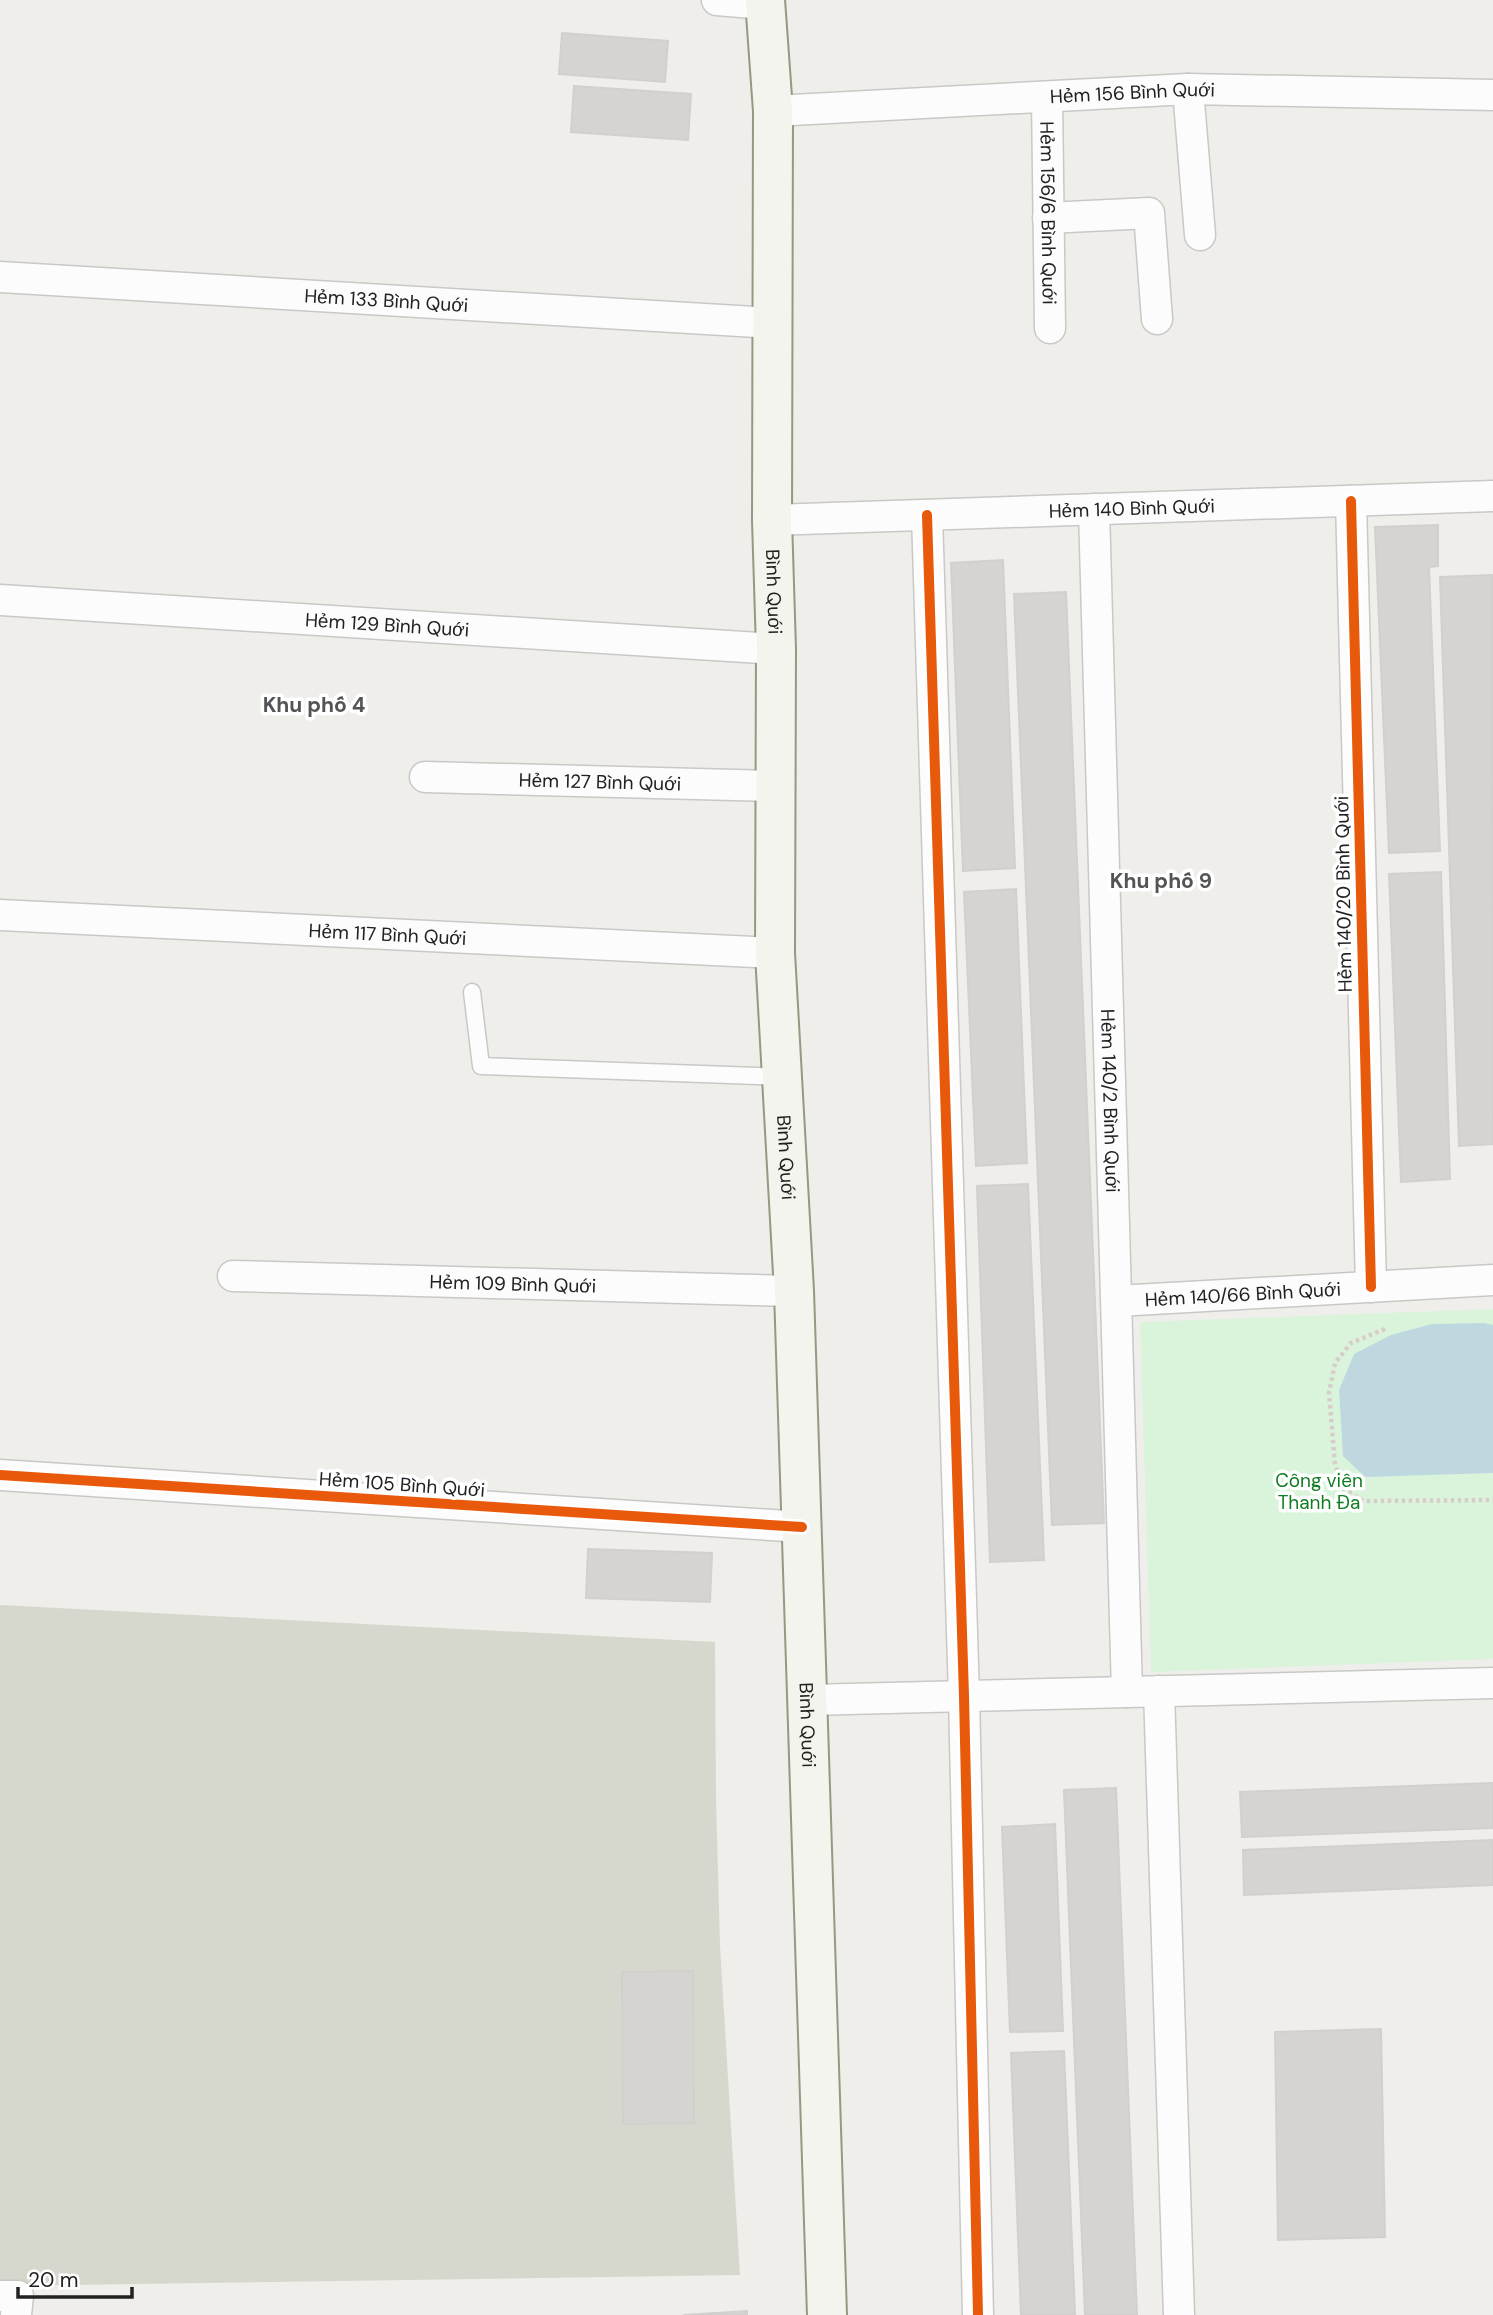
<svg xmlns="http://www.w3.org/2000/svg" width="1493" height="2315" font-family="'DM Sans',sans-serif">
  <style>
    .construction { fill: #d7d8cd }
    .park { fill: #daf4dc }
    .water { fill: #bfd8e0 }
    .building { fill: #d6d4d2; stroke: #d2d0cc; stroke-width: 2 }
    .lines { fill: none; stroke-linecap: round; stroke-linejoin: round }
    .lane-casing { stroke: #c8c8c6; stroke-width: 19 }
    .street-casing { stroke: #c8c8c6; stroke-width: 33 }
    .secondary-casing { stroke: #959982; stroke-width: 42 }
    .path { stroke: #d8ccc9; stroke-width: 4.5; stroke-dasharray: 3.5 3.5; stroke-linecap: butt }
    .lane { stroke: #fdfcfc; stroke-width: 16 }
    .street { stroke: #fdfcfc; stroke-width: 30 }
    .secondary { stroke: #f3f4ed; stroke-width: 38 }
    .cycleway-casing { stroke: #fff; stroke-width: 15 }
    .cycleway { stroke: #e8590c; stroke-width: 10 }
    .labels { text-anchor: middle; stroke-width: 7; stroke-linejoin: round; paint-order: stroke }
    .street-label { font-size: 19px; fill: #212121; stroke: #fff }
    .park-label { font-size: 19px; fill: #117d22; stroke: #fff }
    .neighbourhood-label { font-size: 21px; font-weight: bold; fill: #545454; stroke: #fff }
  </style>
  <rect width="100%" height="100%" fill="#efeeeb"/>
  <path class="construction" d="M 0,1605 L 715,1642 L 716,1797 L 720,1946 L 740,2275 L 0,2286 Z"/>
  <path class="park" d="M 1493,1309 L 1493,1659 L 1151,1672 L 1140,1322 Z"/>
  <path class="water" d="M 1484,1323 L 1493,1325 L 1493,1473 L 1365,1477 L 1343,1456 L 1339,1390 L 1354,1354 L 1391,1335 L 1432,1324 Z"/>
  <path class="building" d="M 562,33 L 668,41 L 665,82 L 559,74 Z
    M 574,86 L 691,94 L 688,140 L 571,132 Z
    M 1438,525 L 1438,566 L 1429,567 L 1440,851 L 1389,853 L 1375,527 Z
    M 1003,560 L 1015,868 L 963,871 L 951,563 Z
    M 1492,575 L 1493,1144 L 1459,1146 L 1440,577 Z
    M 1066,592 L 1104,1523 L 1052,1525 L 1014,594 Z
    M 1441,872 L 1450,1179 L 1401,1182 L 1389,874 Z
    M 1016,889 L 1027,1163 L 976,1166 L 964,892 Z
    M 1028,1184 L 1044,1560 L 990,1562 L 977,1186 Z
    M 588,1549 L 712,1553 L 710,1602 L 586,1598 Z
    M 1493,1783 L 1493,1828 L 1242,1837 L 1240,1792 Z
    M 1116,1788 L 1137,2315 L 1085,2315 L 1064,1790 Z
    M 1055,1824 L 1063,2031 L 1010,2032 L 1002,1827 Z
    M 1493,1840 L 1493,1885 L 1244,1895 L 1243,1850 Z
    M 693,1971 L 694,2123 L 623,2124 L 622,1972 Z
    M 1381,2029 L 1385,2237 L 1278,2240 L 1275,2032 Z
    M 1064,2051 L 1075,2315 L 1021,2315 L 1011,2053 Z
    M 747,2311 L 747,2315 L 683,2315 Z"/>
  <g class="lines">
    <defs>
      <path id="lane" d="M 472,992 L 481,1066 L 783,1077"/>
      <g id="street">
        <path d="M 717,0 L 765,4"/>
        <path d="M 1188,89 L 1200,235"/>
        <path id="s1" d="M 1047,97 L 1050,328"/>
        <path id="s2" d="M 773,111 L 1188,89 L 1493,95"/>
        <path d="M 1048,218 L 1149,213 L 1157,319"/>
        <path id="s3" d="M 0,277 L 771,323"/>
        <path d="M 1351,501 L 1371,1287"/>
        <path id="s4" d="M 1094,509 L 1127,1692"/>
        <path d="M 927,515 L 964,1696 L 978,2315"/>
        <path id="s5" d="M 772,520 L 1493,496"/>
        <path id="s6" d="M 0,600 L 776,649"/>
        <path id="s7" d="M 425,777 L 776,786"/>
        <path id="s8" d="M 0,915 L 775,953"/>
        <path id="s9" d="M 233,1276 L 794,1291"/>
        <path id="s10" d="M 1117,1301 L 1493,1280"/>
        <path d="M 0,1475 L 802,1527"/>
        <path d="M 1159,1691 L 1179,2315"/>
        <path d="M 808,1700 L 1493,1683"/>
        <path d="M 0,2296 L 18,2296 L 16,2315"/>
      </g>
      <g id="secondary">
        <path id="s11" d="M 765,0 L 773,111 L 772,520 L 776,649 L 775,953 L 794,1291 L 827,2315"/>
      </g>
    </defs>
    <use href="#lane" class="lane-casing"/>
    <use href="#street" class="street-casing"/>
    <use href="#secondary" class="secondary-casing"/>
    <path class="path" d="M 1385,1329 L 1351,1343 L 1335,1363 L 1329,1393 L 1335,1464 L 1344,1489 L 1363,1501 L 1493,1500"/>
    <use href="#lane" class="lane"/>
    <use href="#street" class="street"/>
    <use href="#secondary" class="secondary"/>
    <defs>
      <path id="cycleway" d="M 1351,501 L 1371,1287
        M 927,515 L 964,1696 L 978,2315
        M 0,1475 L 802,1527"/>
    </defs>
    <use href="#cycleway" class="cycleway-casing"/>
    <use href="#cycleway" class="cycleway"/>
  </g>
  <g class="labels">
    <g class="street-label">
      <text dy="7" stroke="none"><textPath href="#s2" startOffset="360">Hẻm 156 Bình Quới</textPath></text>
      <text dy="7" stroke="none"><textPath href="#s1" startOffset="116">Hẻm 156/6 Bình Quới</textPath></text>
      <text dy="7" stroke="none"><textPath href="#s3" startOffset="387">Hẻm 133 Bình Quới</textPath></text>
      <text dy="7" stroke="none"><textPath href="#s5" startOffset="360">Hẻm 140 Bình Quới</textPath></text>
      <text dy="7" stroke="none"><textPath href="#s11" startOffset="592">Bình Quới</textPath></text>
      <text dy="7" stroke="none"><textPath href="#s6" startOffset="388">Hẻm 129 Bình Quới</textPath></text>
      <text dy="7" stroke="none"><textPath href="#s7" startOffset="175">Hẻm 127 Bình Quới</textPath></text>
      <text transform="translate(1343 894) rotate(-91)" y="7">Hẻm 140/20 Bình Quới</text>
      <text dy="7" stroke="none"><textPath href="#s8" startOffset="388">Hẻm 117 Bình Quới</textPath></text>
      <text dy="7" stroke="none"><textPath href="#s4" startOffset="592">Hẻm 140/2 Bình Quới</textPath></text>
      <text dy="7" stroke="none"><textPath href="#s11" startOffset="1158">Bình Quới</textPath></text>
      <text dy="7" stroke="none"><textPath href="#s9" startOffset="280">Hẻm 109 Bình Quới</textPath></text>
      <text dy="7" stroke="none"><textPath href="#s10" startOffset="126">Hẻm 140/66 Bình Quới</textPath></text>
      <text transform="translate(402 1484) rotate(4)" y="7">Hẻm 105 Bình Quới</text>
      <text dy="7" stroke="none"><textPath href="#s11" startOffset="1726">Bình Quới</textPath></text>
    </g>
    <g class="park-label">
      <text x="1319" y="1487">Công viên<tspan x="1319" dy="22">Thanh Đa</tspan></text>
    </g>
    <g class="neighbourhood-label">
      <text x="314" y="712">Khu phố 4</text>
      <text x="1161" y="888">Khu phố 9</text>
    </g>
  </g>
  <path d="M18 2287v10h114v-10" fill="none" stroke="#212121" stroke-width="3.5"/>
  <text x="28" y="2287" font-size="21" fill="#212121" stroke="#ffffff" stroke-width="5" paint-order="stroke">20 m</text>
</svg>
